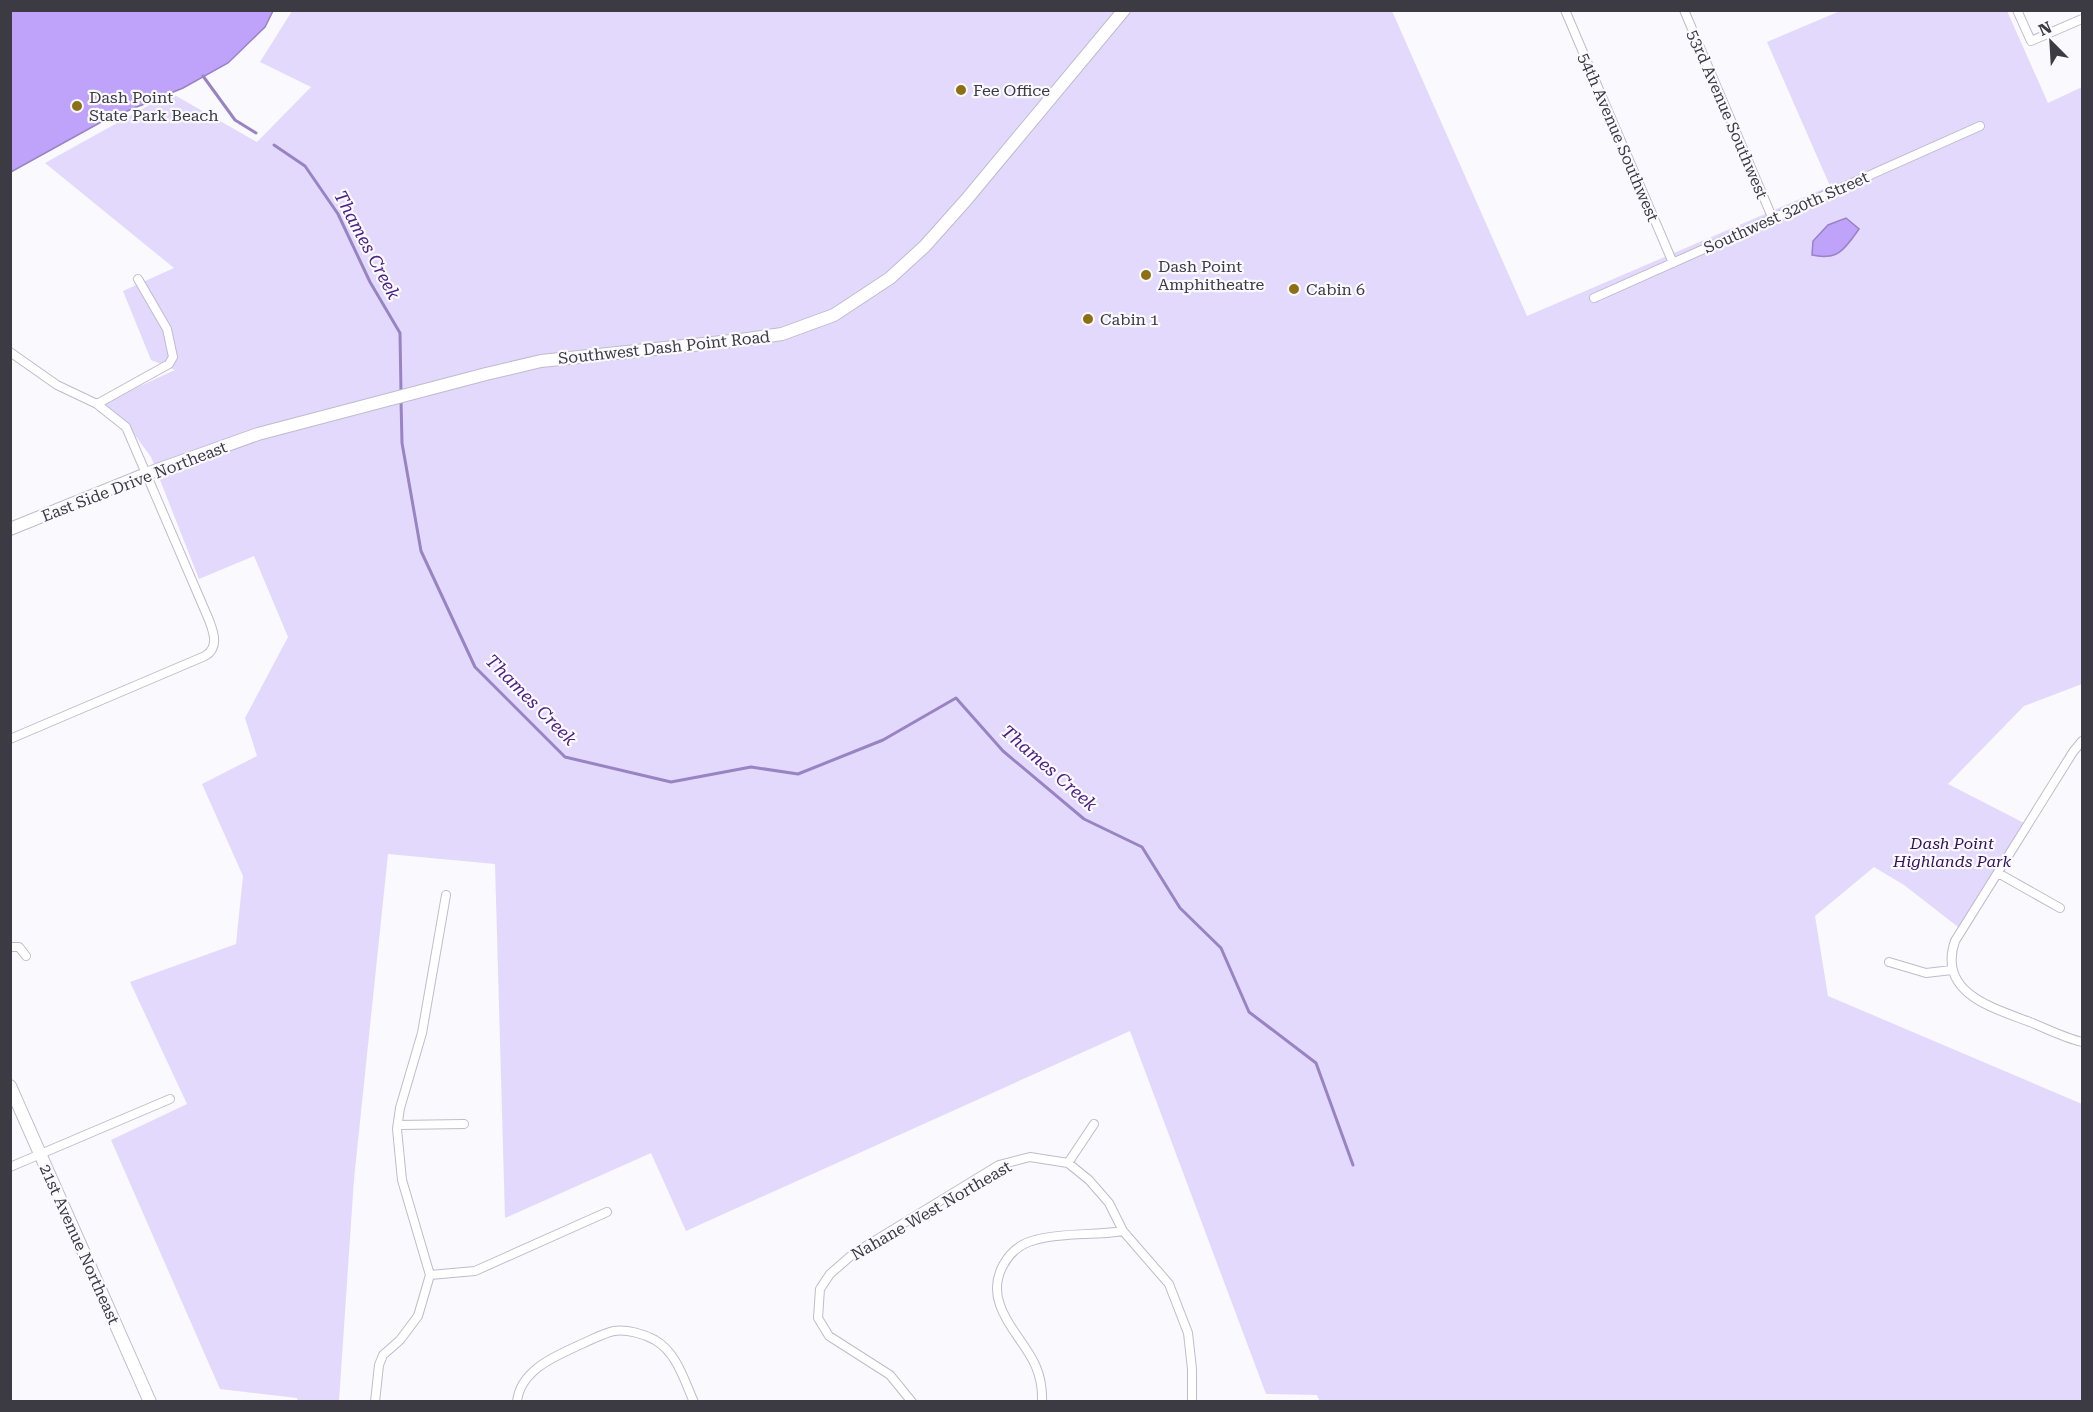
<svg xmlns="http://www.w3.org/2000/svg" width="2093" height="1412" font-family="'Roboto Serif',serif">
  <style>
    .green { fill: #e3d9fd }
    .water { fill: #bfa2fa; stroke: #9883c3; stroke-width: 1.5 }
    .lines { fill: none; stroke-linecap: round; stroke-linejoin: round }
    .stream { stroke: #9883c3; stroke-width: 3 }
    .street-casing { stroke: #c0bbcd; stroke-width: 10 }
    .secondary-casing { stroke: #c0bbcd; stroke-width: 14 }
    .street { stroke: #fff; stroke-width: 8 }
    .secondary { stroke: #fff; stroke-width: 12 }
    .poi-dot { fill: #8e7014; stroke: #faf9fd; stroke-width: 2 }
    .labels { text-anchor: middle; stroke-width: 4.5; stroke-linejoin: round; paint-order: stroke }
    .poi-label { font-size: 16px; fill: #3c3a42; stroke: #faf9fd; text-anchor: start }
    .street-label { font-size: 16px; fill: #3c3a42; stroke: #faf9fd }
    .park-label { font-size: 16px; font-style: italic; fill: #34115d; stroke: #faf9fd }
    .water-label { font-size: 18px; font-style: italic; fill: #4d2085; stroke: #faf9fd }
  </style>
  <rect width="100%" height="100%" fill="#faf9fd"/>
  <path class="green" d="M 292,11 L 1392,11 L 1527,316 L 1830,186 L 1767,42 L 1840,11 L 2007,11 L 2048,103 L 2082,87 L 2082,684 L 2024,706 L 1948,784 L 2028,825 L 1962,930 L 1904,885 L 1874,867 L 1815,916 L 1828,996 L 2082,1104 L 2082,1401 L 1320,1402 L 1317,1395 L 1266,1394 L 1130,1031 L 686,1231 L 651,1153 L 505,1218 L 495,864 L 388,854 L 354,1179 L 339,1401 L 298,1401 L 297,1398 L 220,1389 L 111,1140 L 187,1104 L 130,982 L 236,944 L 243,876 L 202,784 L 257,756 L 245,718 L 288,637 L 254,556 L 199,579 L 151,457 L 126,423 L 101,404 L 175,370 L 151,360 L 123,291 L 174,268 L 45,163 L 171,93 L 257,142 L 311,87 L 260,62 Z"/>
  <path class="water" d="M 11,10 L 273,10 L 273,11 L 265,27 L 228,63 L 183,88 L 103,121 L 11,172 Z
    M 1846,218 L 1859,229 C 1845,249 1838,261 1812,255 L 1813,241 L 1828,225 Z"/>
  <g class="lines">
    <path class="stream" d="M 203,76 L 235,120 L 256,133
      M 274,145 L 305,166 L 338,214 L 370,282 L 400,333 L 401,393
      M 401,400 L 402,443 L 421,551 L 475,667 L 565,757 L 671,782 L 751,767 L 798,774 L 883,740 L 956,698 L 1003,751 L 1084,819 L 1142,847 L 1180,908 L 1221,948 L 1249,1012 L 1316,1063 L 1353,1165"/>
    <defs>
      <path id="street" d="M 1565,10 L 1673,263
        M 1684,10 L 1772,217
        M 2017,10 L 2031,41 L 2082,19
        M 1594,298 L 1980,126
        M 10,352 L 57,385 L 97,404 L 126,427 L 209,620 C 214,633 219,648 205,656 L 10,739
        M 97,404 L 169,364 L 173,357 L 167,329 L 138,279
        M 2082,741 L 2073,752 L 1955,941 C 1937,993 1993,1008 2030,1022 C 2047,1029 2065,1038 2082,1042
        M 1998,873 L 2060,908
        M 10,947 L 19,947 L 26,956
        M 1889,962 L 1926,973 L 1952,970
        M 398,1125 L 464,1124
        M 1068,1163 L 1094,1124
        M 10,1167 L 170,1099
        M 430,1275 L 475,1271 L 607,1212
        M 375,1402 L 379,1365 L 383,1355 L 400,1340 L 418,1316 L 430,1275 L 402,1180 L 397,1129 L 400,1108 L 422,1033 L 446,895
        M 517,1402 C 520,1369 558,1355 584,1343 C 593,1339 604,1333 614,1331 C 627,1329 644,1334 655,1340 C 677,1353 684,1380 694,1402
        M 912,1402 L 890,1375 L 829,1336 L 818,1318 L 820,1289 L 830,1274 L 853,1254 L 999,1165 L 1030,1157 L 1068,1163 L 1089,1180 L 1109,1203 L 1123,1231 L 1169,1284 L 1188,1333 L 1192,1369 L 1192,1402
        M 1042,1402 C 1044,1355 1012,1340 1000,1305 C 990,1278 1007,1247 1035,1240 C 1063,1232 1094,1236 1123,1231"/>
      <path id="secondary" d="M 10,529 L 146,474 L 258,434 L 486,374 L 541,361 L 741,340 L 782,334 L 834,315 L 890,278 L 925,246 L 966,200 L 1124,10
        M 10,1086 L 150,1402"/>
    </defs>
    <use href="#street" class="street-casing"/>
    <use href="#secondary" class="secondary-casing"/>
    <use href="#street" class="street"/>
    <use href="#secondary" class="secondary"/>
  </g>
  <g class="poi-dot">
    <circle cx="961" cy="90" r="6"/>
    <circle cx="77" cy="106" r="6"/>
    <circle cx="1146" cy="275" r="6"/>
    <circle cx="1294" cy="289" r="6"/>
    <circle cx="1088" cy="319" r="6"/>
  </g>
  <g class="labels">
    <g class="poi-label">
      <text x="973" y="96">Fee Office</text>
      <text x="89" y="103">Dash Point<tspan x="89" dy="18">State Park Beach</tspan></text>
      <text x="1158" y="272">Dash Point<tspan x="1158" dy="18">Amphitheatre</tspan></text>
      <text x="1306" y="295">Cabin 6</text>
      <text x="1100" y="325">Cabin 1</text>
    </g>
    <g class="street-label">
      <text transform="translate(1728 114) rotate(67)" y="6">53rd Avenue Southwest</text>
      <text transform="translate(1619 137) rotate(67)" y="6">54th Avenue Southwest</text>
      <text transform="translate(1786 212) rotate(-24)" y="6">Southwest 320th Street</text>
      <text transform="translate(664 347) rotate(-6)" y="6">Southwest Dash Point Road</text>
      <text transform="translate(134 481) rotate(-21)" y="6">East Side Drive Northeast</text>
      <text transform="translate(931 1210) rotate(-30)" y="6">Nahane West Northeast</text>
      <text transform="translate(80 1244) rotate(66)" y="6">21st Avenue Northeast</text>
    </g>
    <g class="park-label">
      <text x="1952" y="849">Dash Point<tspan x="1952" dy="18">Highlands Park</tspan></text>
    </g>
    <g class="water-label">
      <text transform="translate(367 245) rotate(62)" y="6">Thames Creek</text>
      <text transform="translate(531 700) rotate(45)" y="6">Thames Creek</text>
      <text transform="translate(1049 768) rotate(41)" y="6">Thames Creek</text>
    </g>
  </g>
  <rect width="2093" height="1412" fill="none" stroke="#3c3a42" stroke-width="24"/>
  <g transform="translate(2051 42) rotate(336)" stroke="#faf9fd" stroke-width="4.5" paint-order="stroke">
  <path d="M0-4.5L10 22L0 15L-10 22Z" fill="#3c3a42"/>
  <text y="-9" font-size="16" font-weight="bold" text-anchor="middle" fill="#3c3a42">N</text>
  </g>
</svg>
